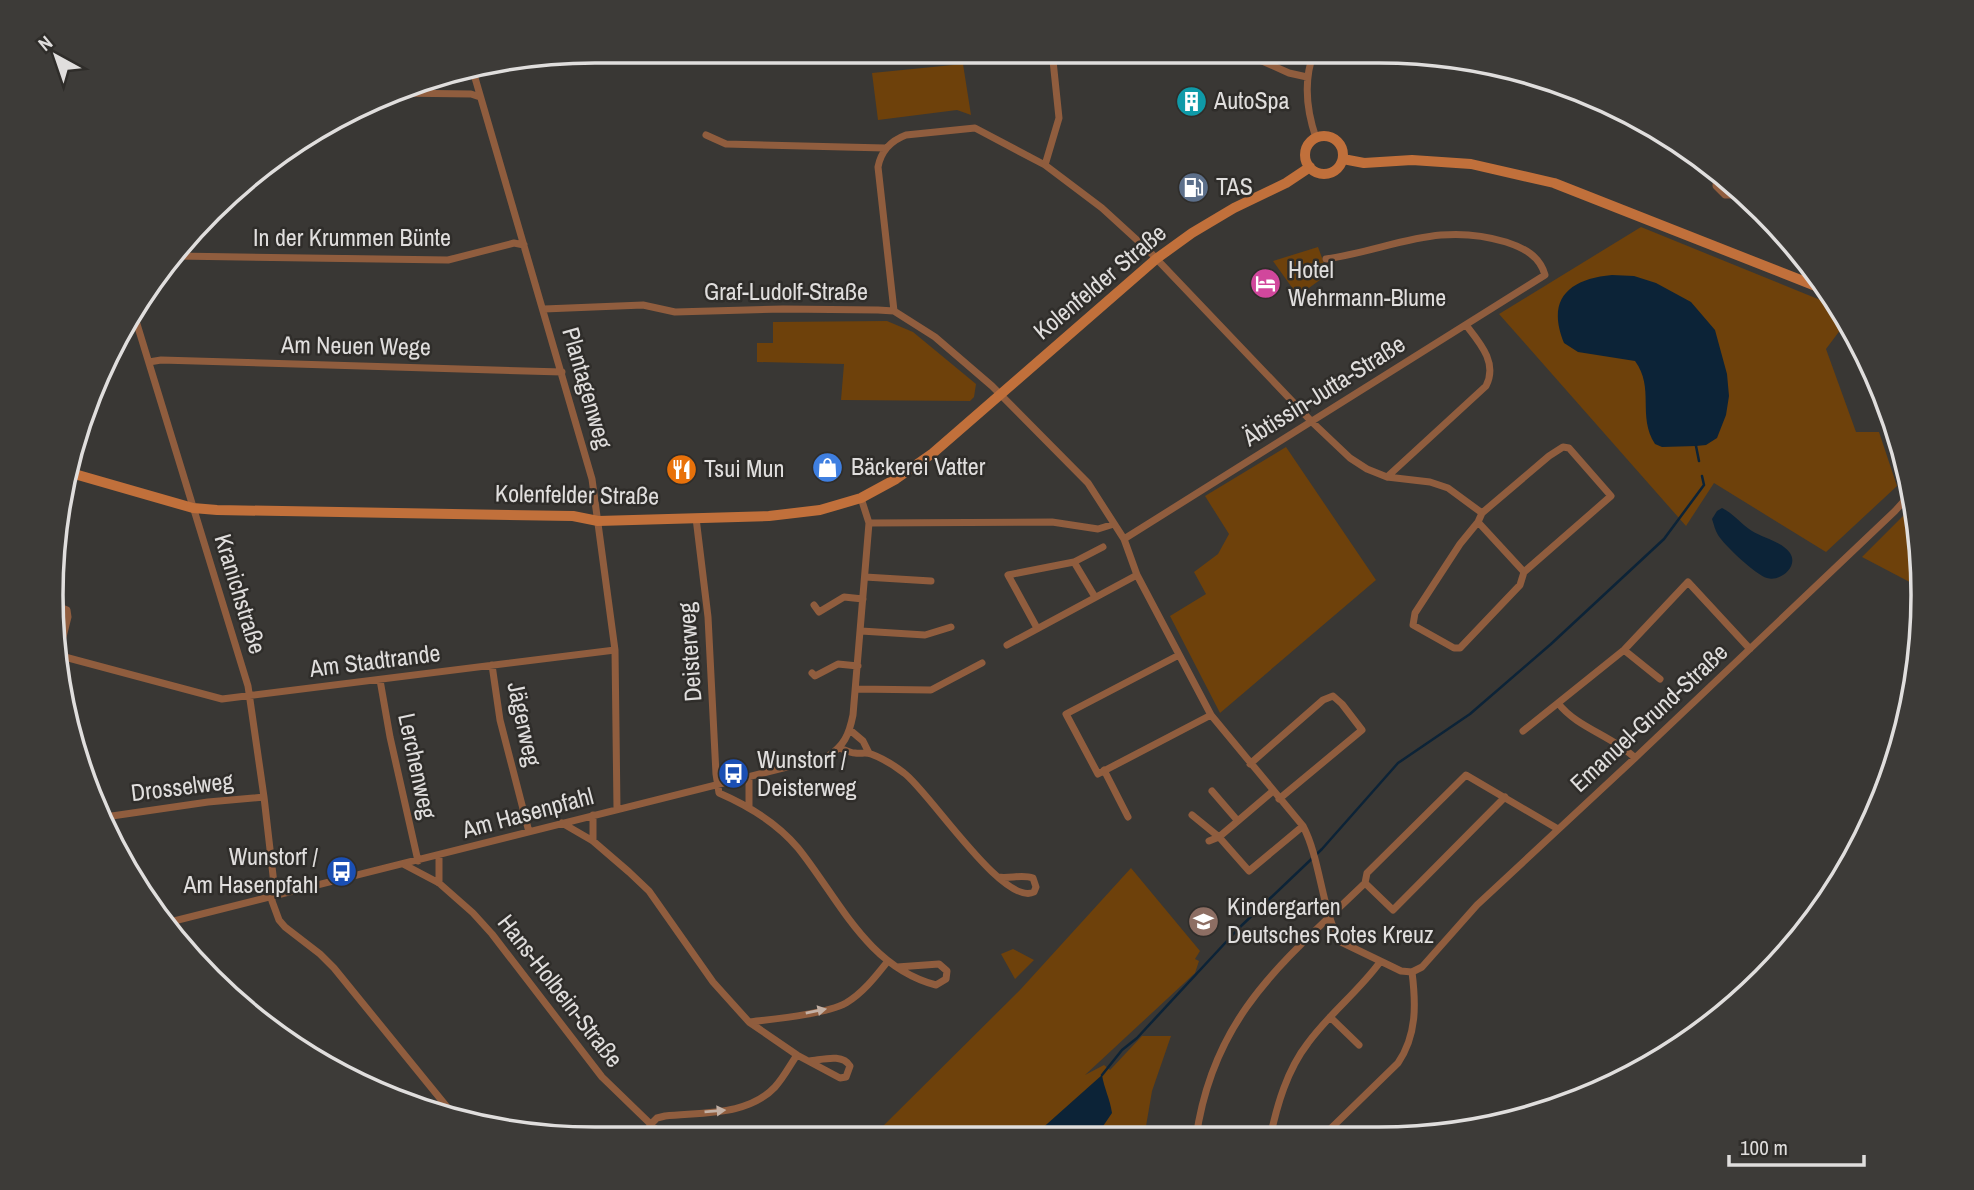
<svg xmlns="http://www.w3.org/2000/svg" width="1974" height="1190" font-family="'Archivo Narrow',sans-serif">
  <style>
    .green { fill: #6e410b }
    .water { fill: #0c2337 }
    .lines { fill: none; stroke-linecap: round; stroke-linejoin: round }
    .stream { stroke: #0c2337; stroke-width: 2.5 }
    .minor { stroke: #905d3e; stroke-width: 7 }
    .secondary { stroke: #c1703b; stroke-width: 10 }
    .oneway { fill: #c4b1a5 }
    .labels { text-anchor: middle; stroke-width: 5; stroke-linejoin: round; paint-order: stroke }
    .poi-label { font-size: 24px; fill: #e0dedd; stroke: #2f2d2a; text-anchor: start }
    .street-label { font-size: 24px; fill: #e0dedd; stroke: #2f2d2a }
    .rim { fill: none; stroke: #e0dedd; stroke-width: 3.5 }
  </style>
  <rect width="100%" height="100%" fill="#393734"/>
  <path class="green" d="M 963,64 L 971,115 L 957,110 L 878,120 L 872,73 Z
    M 1641,227 L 1840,308 L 1847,321 L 1826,349 L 1856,432 L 1879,432 L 1897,486 L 1826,552 L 1714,483 L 1686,526 L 1499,314 Z
    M 1318,247 L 1328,274 L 1298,296 L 1273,261 Z
    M 887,321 L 913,332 L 976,384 L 974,397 L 970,401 L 841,400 L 844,364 L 757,362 L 757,343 L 773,343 L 773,322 Z
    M 1286,447 L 1376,580 L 1220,713 L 1170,616 L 1206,594 L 1194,572 L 1218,554 L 1229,534 L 1205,496 Z
    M 1914,505 L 1923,589 L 1862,557 Z
    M 1131,868 L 1200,951 L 1195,959 L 1199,961 L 1195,973 L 1085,1075 L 1104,1065 L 1110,1070 L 1142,1036 L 1171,1036 L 1152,1091 L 1144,1138 L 871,1138 L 1020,990 Z
    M 1013,949 L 1034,960 L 1015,979 L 1001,954 Z"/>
  <path class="water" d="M 1612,275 L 1634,276 L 1656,283 L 1691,302 L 1715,330 L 1727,374 L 1729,396 L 1726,415 L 1717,438 L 1706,445 L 1696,446 L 1662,447 L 1655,444 C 1637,416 1655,388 1635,361 L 1578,352 L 1564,343 C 1546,299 1569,279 1612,275 Z
    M 1722,508 C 1733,513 1741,524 1752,531 C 1763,538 1783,542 1790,553 C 1799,567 1780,582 1767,578 C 1756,575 1724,545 1718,535 C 1715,530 1714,525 1712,519 L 1717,511 Z
    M 1102,1075 C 1104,1088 1110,1099 1112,1113 L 1095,1138 L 1037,1138 L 1038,1132 Z"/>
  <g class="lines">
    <path class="stream" d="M 1696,446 L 1699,461
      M 1102,1075 L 1122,1050 L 1137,1038 L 1239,928 L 1322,849 L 1398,763 L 1470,714 L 1551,644 L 1664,539 L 1704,485 L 1702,476"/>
    <path class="minor" d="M 1242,52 L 1289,73 L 1307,77
      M 1314,52 C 1303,81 1306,109 1316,138
      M 473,71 L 592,479 L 615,650 L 617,809
      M 396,93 L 471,94 L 480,97
      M 706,135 L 726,144 L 885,148
      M 1045,165 L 1059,118 L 1052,51
      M 1717,172 L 1716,186 L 1725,195 L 1737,195 L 1741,191
      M 176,256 L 448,260 L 514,243 L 524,245
      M 544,309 L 643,305 L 675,312 L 783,309 L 878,310 L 894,311 L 935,337 L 992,386 L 1088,483 L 1124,539 L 1137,575 L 1211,715 L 1303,826 C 1321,860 1322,915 1341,942 L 1401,971 L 1412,972
      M 133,311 L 248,686 L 264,797 L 274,884 L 272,901 L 279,920 L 285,927 L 320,954 L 334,968 L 456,1118
      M 894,311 L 878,167 C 881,151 890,141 906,135 L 975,128 L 1045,165 L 1102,208 L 1149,251 L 1312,422 L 1350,458 L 1367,469 L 1387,477 L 1430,482 L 1448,488 L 1482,513 L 1478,522 L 1524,572
      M 149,362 L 161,360 L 562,372
      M 1387,477 L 1486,386 C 1498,363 1480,343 1466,325
      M 1482,513 L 1549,456 L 1563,447 L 1569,448 L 1611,496 L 1524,572
      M 696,518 L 708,617 L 716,774 L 719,793 C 749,806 777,823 798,848 C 839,899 867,967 936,985 L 946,979 L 947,971 L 939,964 L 897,967
      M 1478,522 L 1460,544 L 1415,613 L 1413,625 L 1454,648 L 1460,648 L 1520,585 L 1524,572
      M 869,523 L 1052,522 L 1098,529 L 1114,524
      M 1124,539 L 1545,275 C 1540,256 1524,248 1506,242 C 1437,221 1393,249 1326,259
      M 1074,562 L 1103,547
      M 865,577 L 931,581
      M 52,604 L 67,610 L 68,617 L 60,649
      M 814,605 L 819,612 L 844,597 L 863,599
      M 1037,628 L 1008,575 L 1074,562 L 1095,597
      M 861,631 L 925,635 L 951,627
      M 1007,645 L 1137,575
      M 1624,650 L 1660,679
      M 1179,655 L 1066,714 L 1098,774 L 1211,715
      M 61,656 L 222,699 L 615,650
      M 492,665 L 500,720 L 529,832
      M 812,673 L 815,676 L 838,664 L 858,666
      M 380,680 L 390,737 L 418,861
      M 856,689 L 931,690 L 982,663
      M 850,730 L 863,741 L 869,753
      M 1523,731 L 1558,703
      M 840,748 C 845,750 850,753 855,753 C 861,754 866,752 871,754 C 882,758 895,766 904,773 C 928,790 1004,908 1034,892 L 1036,887 L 1033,878 C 1022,874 1009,879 998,877
      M 1635,758 C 1613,736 1577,728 1558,703 L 1624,650 L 1688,582 L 1750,649
      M 1250,764 L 1323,700 L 1333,696 L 1342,704 L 1362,730 L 1279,799
      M 1104,770 L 1128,817
      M 1212,791 L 1237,820
      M 749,806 L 749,777
      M 1192,815 L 1219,837 L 1249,871 L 1303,826
      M 105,817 L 208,802 L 264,797
      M 562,823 L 593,841 L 629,872 L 649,891 L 713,982 L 749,1022 L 797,1055 L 840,1078 L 846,1077 L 850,1066 C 842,1053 822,1060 809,1061
      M 593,841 L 593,815
      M 1209,841 L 1219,837 L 1273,791
      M 439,856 L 439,883
      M 403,864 L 439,883 L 473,913 L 492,934 L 602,1077 L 665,1138
      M 1365,883 L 1393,910 L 1505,797
      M 162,924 L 827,757 C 844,746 849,735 853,715 L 869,523 L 861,498
      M 1412,972 L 1422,967 L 1477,905 L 1635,758 L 1895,511 L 1913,491
      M 1330,1017 L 1359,1045
      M 750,1022 C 774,1019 826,1014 846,1003 C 863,993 876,976 888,961
      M 650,1125 L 657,1118 L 665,1116 C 702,1112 748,1116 775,1087 C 784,1077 790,1065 797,1055
      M 1196,1138 C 1213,1016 1282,963 1365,883 L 1367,873 L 1466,775 L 1558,829
      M 1270,1138 C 1277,1105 1287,1070 1308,1043 C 1329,1014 1359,991 1380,962
      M 1321,1138 L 1398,1063 C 1417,1035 1416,1004 1412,972"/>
    <path class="secondary" d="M1305 155a19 19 0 1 1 38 0a19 19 0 1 1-38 0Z
      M 1343,159 L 1364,163 L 1412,160 L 1471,164 L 1554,183 L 1831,292
      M 71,473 L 193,508 L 217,510 L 573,516 L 598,521 L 769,516 L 820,510 L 861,498 L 896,479 L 933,453 L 1156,259 L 1192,233 L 1234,208 L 1286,183 L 1310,167"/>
  </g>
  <defs><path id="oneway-solid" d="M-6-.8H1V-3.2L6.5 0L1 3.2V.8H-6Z" transform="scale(1.75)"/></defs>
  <g class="oneway">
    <use href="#oneway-solid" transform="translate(816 1011) rotate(-12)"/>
    <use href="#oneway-solid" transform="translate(715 1111) rotate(-5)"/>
  </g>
  <defs>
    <symbol id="building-disc" viewBox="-11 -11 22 22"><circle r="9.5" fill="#0f9aa8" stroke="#2f2d2a"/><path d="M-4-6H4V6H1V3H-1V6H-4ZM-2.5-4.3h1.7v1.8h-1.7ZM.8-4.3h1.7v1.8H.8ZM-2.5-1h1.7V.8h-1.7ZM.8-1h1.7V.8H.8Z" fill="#fff"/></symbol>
    <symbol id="fuel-disc" viewBox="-11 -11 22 22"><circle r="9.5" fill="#5c6f8a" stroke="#2f2d2a"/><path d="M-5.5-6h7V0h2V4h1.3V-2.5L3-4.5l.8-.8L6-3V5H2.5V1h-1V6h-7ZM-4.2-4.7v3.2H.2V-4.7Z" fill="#fff"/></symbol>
    <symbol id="hotel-disc" viewBox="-11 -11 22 22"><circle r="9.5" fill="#d1479c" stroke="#2f2d2a"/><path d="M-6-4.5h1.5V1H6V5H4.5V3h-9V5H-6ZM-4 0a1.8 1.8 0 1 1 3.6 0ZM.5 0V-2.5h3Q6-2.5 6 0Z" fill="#fff"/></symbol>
    <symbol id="shop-disc" viewBox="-11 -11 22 22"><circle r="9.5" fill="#3f7fe0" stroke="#2f2d2a"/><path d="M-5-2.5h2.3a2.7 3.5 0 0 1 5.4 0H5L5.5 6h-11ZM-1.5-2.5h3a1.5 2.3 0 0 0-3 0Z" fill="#fff"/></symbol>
    <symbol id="restaurant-disc" viewBox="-11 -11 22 22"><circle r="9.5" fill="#e8710a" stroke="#2f2d2a"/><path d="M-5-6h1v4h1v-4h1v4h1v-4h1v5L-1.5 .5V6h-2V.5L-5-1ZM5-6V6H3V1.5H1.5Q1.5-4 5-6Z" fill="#fff"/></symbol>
    <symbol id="bus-disc" viewBox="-11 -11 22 22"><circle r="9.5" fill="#1a4fb4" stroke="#2f2d2a"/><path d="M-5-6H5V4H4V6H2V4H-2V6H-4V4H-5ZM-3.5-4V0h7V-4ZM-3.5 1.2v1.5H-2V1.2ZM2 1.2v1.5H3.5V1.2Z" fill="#fff"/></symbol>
    <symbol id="school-disc" viewBox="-11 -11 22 22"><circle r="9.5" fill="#8d6e63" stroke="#2f2d2a"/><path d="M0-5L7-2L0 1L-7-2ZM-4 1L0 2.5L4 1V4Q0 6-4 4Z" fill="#fff"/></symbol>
  </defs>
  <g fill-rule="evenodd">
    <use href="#building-disc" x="1174" y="84" width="35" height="35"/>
    <use href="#fuel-disc" x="1176" y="170" width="35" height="35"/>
    <use href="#hotel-disc" x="1248" y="266" width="35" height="35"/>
    <use href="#shop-disc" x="810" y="450" width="35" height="35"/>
    <use href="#restaurant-disc" x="664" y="452" width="35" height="35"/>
    <use href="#bus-disc" x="716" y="756" width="35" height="35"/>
    <use href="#bus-disc" x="324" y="854" width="35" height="35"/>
    <use href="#school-disc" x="1186" y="904" width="35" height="35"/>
  </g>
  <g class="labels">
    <g class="poi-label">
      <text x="1214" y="109">AutoSpa</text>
      <text x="1216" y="195">TAS</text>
      <text x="1288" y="278">Hotel<tspan x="1288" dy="28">Wehrmann-Blume</tspan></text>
      <text x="851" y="475">Bäckerei Vatter</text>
      <text x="704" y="477">Tsui Mun</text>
      <text x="757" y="768">Wunstorf /<tspan x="757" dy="28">Deisterweg</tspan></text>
      <text x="318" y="865" text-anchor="end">Wunstorf /<tspan x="318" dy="28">Am Hasenpfahl</tspan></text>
      <text x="1227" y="915">Kindergarten<tspan x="1227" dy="28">Deutsches Rotes Kreuz</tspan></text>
    </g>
    <g class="street-label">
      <text x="352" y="246">In der Krummen Bünte</text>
      <text transform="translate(1100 282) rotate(-40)" y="8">Kolenfelder Straße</text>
      <text x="786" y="300">Graf-Ludolf-Straße</text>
      <text transform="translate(356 346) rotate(1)" y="8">Am Neuen Wege</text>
      <text transform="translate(587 388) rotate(74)" y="8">Plantagenweg</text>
      <text transform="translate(1324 391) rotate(-32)" y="8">Äbtissin-Jutta-Straße</text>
      <text transform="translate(577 495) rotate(1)" y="8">Kolenfelder Straße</text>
      <text transform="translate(240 594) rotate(73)" y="8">Kranichstraße</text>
      <text transform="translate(690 652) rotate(-94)" y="8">Deisterweg</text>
      <text transform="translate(375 661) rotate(-7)" y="8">Am Stadtrande</text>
      <text transform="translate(1649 718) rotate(-43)" y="8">Emanuel-Grund-Straße</text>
      <text transform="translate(524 724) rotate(78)" y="8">Jägerweg</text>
      <text transform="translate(417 766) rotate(78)" y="8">Lerchenweg</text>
      <text transform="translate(182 787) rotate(-7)" y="8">Drosselweg</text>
      <text transform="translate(528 813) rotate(-15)" y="8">Am Hasenpfahl</text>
      <text transform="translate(560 991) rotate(52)" y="8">Hans-Holbein-Straße</text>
    </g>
  </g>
  <path d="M0 0H1974V1190H0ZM595 63H1379A532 532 0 0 1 1911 595V595A532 532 0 0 1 1379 1127H595A532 532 0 0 1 63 595V595A532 532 0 0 1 595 63Z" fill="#3d3b38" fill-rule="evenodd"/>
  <path class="rim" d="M595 63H1379A532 532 0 0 1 1911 595V595A532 532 0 0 1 1379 1127H595A532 532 0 0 1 63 595V595A532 532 0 0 1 595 63Z"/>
  <g transform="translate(56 56) rotate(320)" stroke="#2f2d2a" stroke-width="5" paint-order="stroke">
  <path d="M0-5L12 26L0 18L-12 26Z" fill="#e0dedd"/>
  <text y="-10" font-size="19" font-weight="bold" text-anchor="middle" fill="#e0dedd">N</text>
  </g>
  <path d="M1729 1155v10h135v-10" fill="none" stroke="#e0dedd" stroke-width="3.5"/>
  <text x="1740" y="1155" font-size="21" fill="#e0dedd" stroke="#2f2d2a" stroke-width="5" paint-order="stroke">100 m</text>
</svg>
